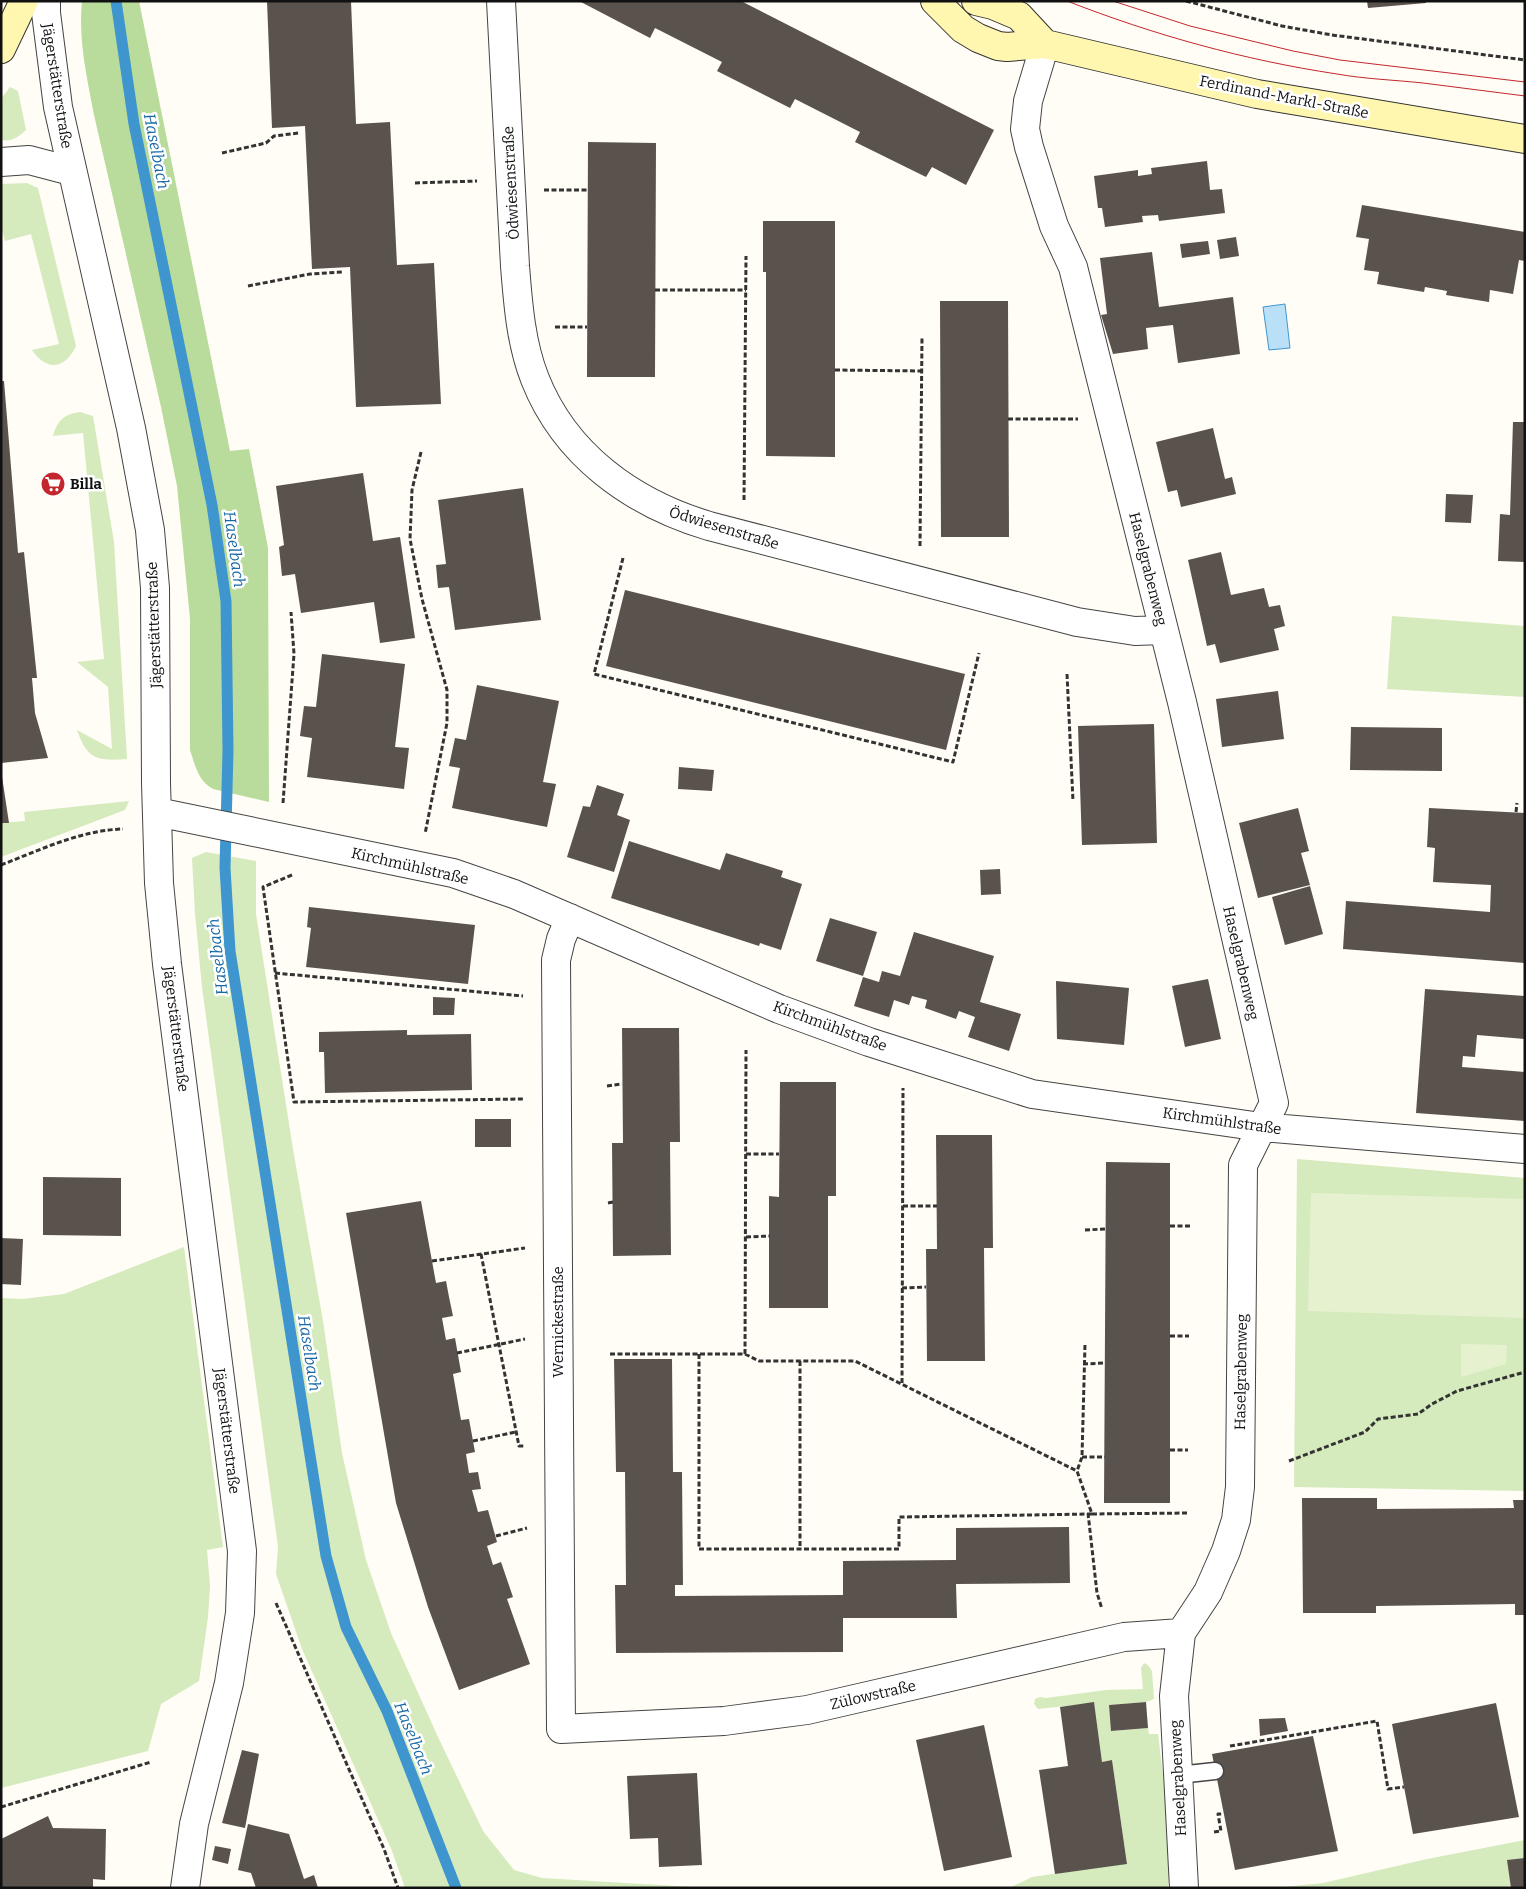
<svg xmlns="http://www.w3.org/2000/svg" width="1526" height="1889" font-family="Bitter,serif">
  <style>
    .green { fill: #d5ebbd }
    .forest { fill: #b9dc9c }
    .pitch { fill: #e6f2cf }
    .water { fill: #b9e0f7; stroke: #3f96cf }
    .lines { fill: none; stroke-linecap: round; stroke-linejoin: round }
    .stream { stroke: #3f96cf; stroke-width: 11 }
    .building { fill: #5a524d }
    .lane-casing { stroke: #444; stroke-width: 19 }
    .street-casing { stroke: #444; stroke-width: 30 }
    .secondary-casing { stroke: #333; stroke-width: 30 }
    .path { stroke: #333; stroke-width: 3; stroke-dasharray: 5 2.5; stroke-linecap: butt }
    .lane { stroke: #fff; stroke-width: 16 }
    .street { stroke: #fff; stroke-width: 28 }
    .secondary { stroke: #fff6b0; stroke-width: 28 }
    .tram { stroke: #c4262e; stroke-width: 1 }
    .labels { text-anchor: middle; stroke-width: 5; stroke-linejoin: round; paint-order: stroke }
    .street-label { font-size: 15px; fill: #111; stroke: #fff }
    .poi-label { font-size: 15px; font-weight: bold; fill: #111; stroke: #fff; text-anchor: start }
    .water-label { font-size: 16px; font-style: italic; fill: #1768a6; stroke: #fff }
  </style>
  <rect width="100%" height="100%" fill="#fffdf5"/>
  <path class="green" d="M 10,87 L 18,91 L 26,130 C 18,137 12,142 1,140 L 1,99 Z
    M 27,183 L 38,188 L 76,346 C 65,370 46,371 32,350 L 59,344 L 31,234 L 5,241 L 1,226 L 1,184 Z
    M 80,412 L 93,416 L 114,542 L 127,759 C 98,761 87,760 77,730 L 112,749 L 108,687 L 77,662 L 104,659 L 83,433 L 53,436 C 57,421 64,414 80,412 Z
    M 1392,616 L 1525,626 L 1525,697 L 1387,689 Z
    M 129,801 L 125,810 L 1,857 L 1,823 L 25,821 L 24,812 Z
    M 206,852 L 256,861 L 256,914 L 293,1149 L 323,1321 L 342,1453 L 366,1560 L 391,1633 L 438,1737 L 483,1831 L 514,1870 L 542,1878 L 710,1888 L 405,1888 L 392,1851 L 302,1649 L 276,1574 L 278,1547 L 202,987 L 195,914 L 192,858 Z
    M 1297,1159 L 1525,1178 L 1525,1491 L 1294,1487 Z
    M 184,1247 L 223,1547 L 207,1550 L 210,1586 L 208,1617 L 199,1681 L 161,1704 L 148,1751 L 1,1788 L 1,1298 L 22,1299 L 64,1294 Z
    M 1144,1663 L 1148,1665 L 1152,1671 L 1154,1699 L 1146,1702 L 1109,1705 L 1112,1731 L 1148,1728 L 1149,1734 L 1158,1734 C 1164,1785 1172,1836 1168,1888 L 1009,1888 L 1032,1877 L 1127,1863 L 1112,1760 L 1102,1762 L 1094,1703 L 1038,1709 L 1034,1704 L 1035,1699 L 1040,1697 L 1046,1698 L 1106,1690 L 1143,1689 L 1141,1668 Z
    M 1525,1840 L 1525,1858 L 1511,1888 L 1274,1888 L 1323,1883 L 1427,1859 Z"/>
  <path class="forest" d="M 82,1 L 139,1 L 230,451 L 249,449 L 268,548 L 269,802 L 213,789 C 198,781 195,765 190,750 L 190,619 L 177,486 L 161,407 L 94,115 C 87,78 78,39 82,1 Z"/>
  <path class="pitch" d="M 1311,1193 L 1525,1199 L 1525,1318 L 1308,1311 Z
    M 1461,1344 L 1507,1345 L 1506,1364 L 1461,1377 Z"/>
  <path class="water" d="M 1285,304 L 1290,348 L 1269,350 L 1263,307 Z"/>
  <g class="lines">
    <path class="stream" d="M 116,1 L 134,124 L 212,505 L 226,601 L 228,750 L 225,868 L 230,951 L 326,1556 L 346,1627 L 387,1711 L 456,1888"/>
  </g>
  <path class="building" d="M 267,1 L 351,1 L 356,124 L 390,122 L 397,265 L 434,263 L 441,404 L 356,407 L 350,267 L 312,269 L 305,126 L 272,128 Z
    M 579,1 L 741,1 L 994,130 L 966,185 L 932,167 L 926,177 L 855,142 L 860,132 L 795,99 L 790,108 L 717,71 L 722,62 L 655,28 L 650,38 Z
    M 1367,1 L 1426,1 L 1426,3 L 1368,8 Z
    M 588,142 L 656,143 L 655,377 L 587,377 Z
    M 1207,161 L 1210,190 L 1222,189 L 1225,213 L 1159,221 L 1158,215 L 1142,216 L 1143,222 L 1105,227 L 1102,208 L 1098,208 L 1094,176 L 1138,170 L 1138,176 L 1152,174 L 1151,168 Z
    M 1362,205 L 1525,232 L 1525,261 L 1519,260 L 1513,294 L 1490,290 L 1489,302 L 1446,295 L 1447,291 L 1425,287 L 1424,292 L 1377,284 L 1379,272 L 1364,270 L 1369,239 L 1356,237 Z
    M 763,221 L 835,221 L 835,457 L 766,456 L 766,272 L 763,272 Z
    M 1236,237 L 1239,256 L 1220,259 L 1217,240 Z
    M 1208,241 L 1210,254 L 1182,258 L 1180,244 Z
    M 1152,252 L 1159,307 L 1233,297 L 1240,354 L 1178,363 L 1173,325 L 1146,328 L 1148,349 L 1113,354 L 1101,315 L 1107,314 L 1100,258 Z
    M 940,301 L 1008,301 L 1009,537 L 941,537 Z
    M 1,381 L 4,381 L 18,553 L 24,552 L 37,678 L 32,678 L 35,713 L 48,758 L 1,763 Z
    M 1513,422 L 1525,422 L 1525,562 L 1498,561 L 1500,514 L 1510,515 Z
    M 1213,428 L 1225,479 L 1232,477 L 1236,494 L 1181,507 L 1177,490 L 1168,492 L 1156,442 Z
    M 363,473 L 373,541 L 400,537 L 415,638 L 380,643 L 374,602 L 301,613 L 295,574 L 282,576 L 279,547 L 284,545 L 276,486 Z
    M 523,488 L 541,620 L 455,630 L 449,587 L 438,588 L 436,565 L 446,564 L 438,500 Z
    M 1446,494 L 1473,495 L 1471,523 L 1445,522 Z
    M 1221,552 L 1231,595 L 1264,588 L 1269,607 L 1280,605 L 1285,626 L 1274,629 L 1279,650 L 1220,663 L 1215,644 L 1207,646 L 1188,560 Z
    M 625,590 L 965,674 L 946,750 L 606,666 Z
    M 322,654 L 405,664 L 395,747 L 409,748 L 404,789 L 307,777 L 312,738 L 300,736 L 304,706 L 316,707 Z
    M 477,685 L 559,701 L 543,782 L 556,784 L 547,827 L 452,808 L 460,768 L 449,766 L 455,738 L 466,740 Z
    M 1278,691 L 1284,739 L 1222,747 L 1216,699 Z
    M 1154,724 L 1157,843 L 1082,845 L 1078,726 Z
    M 1351,727 L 1442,728 L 1442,771 L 1350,770 Z
    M 679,767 L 714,770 L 712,791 L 678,789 Z
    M 1,770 L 9,823 L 1,823 Z
    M 597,785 L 624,794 L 617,815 L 630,820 L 614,872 L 567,857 L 583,806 L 590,807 Z
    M 1298,808 L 1309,851 L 1301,853 L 1310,885 L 1258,898 L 1239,823 Z
    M 1429,808 L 1525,813 L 1525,963 L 1343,949 L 1346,901 L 1490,912 L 1491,885 L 1433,882 L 1435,848 L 1427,847 Z
    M 629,841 L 720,870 L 726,853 L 783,871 L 781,877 L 802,884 L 781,950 L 760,943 L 759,946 L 611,898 Z
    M 1000,869 L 1001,894 L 981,895 L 980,870 Z
    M 1310,886 L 1323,934 L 1285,945 L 1272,897 Z
    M 309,907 L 475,925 L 468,984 L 306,967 L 311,928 L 307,927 Z
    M 830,918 L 877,932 L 863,976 L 816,961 Z
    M 914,932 L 994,956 L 980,1002 L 1021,1014 L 1009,1051 L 968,1037 L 975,1017 L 959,1011 L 956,1019 L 925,1008 L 927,1000 L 912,996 L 909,1005 L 894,1000 L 889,1017 L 854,1006 L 863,977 L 879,982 L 882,971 L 900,976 Z
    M 1208,979 L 1221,1039 L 1185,1047 L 1172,986 Z
    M 1056,981 L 1129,988 L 1124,1045 L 1057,1039 Z
    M 1425,989 L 1525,996 L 1525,1039 L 1477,1035 L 1475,1057 L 1463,1056 L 1462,1067 L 1525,1072 L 1525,1121 L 1416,1113 Z
    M 433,997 L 455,998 L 454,1015 L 433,1015 Z
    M 622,1028 L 679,1028 L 680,1142 L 670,1142 L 671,1255 L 613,1256 L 612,1143 L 623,1143 Z
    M 407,1030 L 407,1035 L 471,1034 L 472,1090 L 325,1093 L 324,1052 L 319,1052 L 319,1032 Z
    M 780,1082 L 836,1082 L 836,1196 L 828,1196 L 828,1308 L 769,1308 L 769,1196 L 779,1197 Z
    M 475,1119 L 511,1119 L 511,1147 L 475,1147 Z
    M 936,1135 L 992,1135 L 993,1248 L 984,1248 L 985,1361 L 927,1361 L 926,1249 L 937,1249 Z
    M 1106,1162 L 1170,1163 L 1170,1503 L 1104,1503 Z
    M 43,1177 L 121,1178 L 121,1236 L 43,1235 Z
    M 421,1201 L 436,1283 L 446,1281 L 449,1297 L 453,1316 L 442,1318 L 446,1340 L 455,1338 L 461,1372 L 453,1374 L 461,1420 L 469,1419 L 475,1452 L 466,1454 L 469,1473 L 478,1472 L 481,1489 L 472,1490 L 478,1512 L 488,1510 L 497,1542 L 487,1546 L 493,1565 L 501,1562 L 513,1597 L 507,1599 L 530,1664 L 459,1690 L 428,1607 L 396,1503 L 346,1213 Z
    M 1,1238 L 23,1239 L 21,1285 L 1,1284 Z
    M 614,1359 L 672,1359 L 673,1472 L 682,1472 L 683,1585 L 675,1585 L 675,1596 L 843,1595 L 843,1561 L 956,1560 L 956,1528 L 1069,1527 L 1070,1583 L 956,1584 L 957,1618 L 843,1618 L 843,1652 L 616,1653 L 615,1585 L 626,1585 L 625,1472 L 616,1472 Z
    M 1302,1498 L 1377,1498 L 1377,1509 L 1514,1508 L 1513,1500 L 1525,1500 L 1525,1615 L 1515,1615 L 1515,1604 L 1376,1606 L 1376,1613 L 1303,1613 Z
    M 1094,1702 L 1102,1762 L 1112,1760 L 1127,1864 L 1055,1874 L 1039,1770 L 1068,1766 L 1060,1707 Z
    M 1146,1702 L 1148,1728 L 1111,1731 L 1109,1705 Z
    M 1496,1703 L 1519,1817 L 1413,1834 L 1392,1724 Z
    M 1285,1718 L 1288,1731 L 1260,1736 L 1259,1719 Z
    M 984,1725 L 1012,1857 L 944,1871 L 916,1740 Z
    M 1313,1736 L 1338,1851 L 1235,1870 L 1212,1754 Z
    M 242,1750 L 259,1754 L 245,1828 L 222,1823 Z
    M 697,1773 L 702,1865 L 659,1867 L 658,1838 L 630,1839 L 627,1776 Z
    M 48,1816 L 53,1828 L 106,1829 L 105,1880 L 93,1879 L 93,1888 L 1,1888 L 1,1839 Z
    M 248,1824 L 289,1834 L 304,1879 L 314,1875 L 318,1888 L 256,1888 L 251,1873 L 238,1870 Z
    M 215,1846 L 231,1849 L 228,1864 L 212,1860 Z
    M 1525,1858 L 1525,1888 L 1511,1888 L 1507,1860 Z"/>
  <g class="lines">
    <defs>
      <path id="lane" d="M 1178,1775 L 1215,1771"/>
      <path id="street" d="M 46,1 L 46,13 L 58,107 L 131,428 L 150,530 L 155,588 L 156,783 L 159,883 L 167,964 L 242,1551 L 240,1613 L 229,1683 L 194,1824 L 185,1888
        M 501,1 L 515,266 C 518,304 521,344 535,379 C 565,455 632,503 709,526 L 1077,622 L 1135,631 L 1163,630
        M 1045,44 L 1028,101 L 1025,129 L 1029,147 L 1054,226 L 1073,267 L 1182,702 L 1274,1103 L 1243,1165 L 1240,1487 L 1236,1520 L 1226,1551 L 1208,1592 L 1181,1633 L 1174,1696 L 1184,1888
        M 1,162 L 29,160 L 71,171
        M 157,812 L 453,873 L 514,894 L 779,1009 L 869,1042 L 1032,1094 L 1261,1127 L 1525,1149
        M 570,918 L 561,939 L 556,960 L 561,1729 L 724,1721 L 807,1710 L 1124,1637 L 1181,1633"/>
      <path id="secondary" d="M 935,1 L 963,29 L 978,38 L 998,46 L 1007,47 L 1045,44 L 1257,94 L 1525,139
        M 976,1 L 993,5 L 1019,16 L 1045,44
        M 1,49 L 24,1"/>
    </defs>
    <use href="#lane" class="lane-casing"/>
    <use href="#street" class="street-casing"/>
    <use href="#secondary" class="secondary-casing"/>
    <path class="path" d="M 1186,1 L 1282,26 L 1332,35 L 1525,60
      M 222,153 L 266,143 L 274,136 L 299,133
      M 415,183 L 477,181
      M 544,190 L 588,190
      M 248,286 L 310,274 L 342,272
      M 655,290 L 746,290
      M 555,327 L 587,327
      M 835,370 L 922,371
      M 1008,419 L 1078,419
      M 421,452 L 412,490 L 410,539 L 422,599 L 447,690 L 447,723 L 425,834
      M 744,500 L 746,256
      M 920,546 L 922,337
      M 623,558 L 594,674 L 953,762 L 979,653
      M 1067,674 L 1073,801
      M 283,803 L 294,654 L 291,612
      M 1516,812 L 1517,803
      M 1,865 C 40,850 81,830 123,829
      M 292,875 L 263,887 L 294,1102 L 524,1099
      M 275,973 L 523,996
      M 607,1086 L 622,1084
      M 746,1154 L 779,1154
      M 608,1203 L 613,1202
      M 903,1206 L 937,1206
      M 1170,1226 L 1190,1226
      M 1085,1230 L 1105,1229
      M 746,1237 L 770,1236
      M 481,1254 L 519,1446 L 525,1446
      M 432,1261 L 525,1248
      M 902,1288 L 926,1287
      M 1170,1336 L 1189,1336
      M 457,1353 L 525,1339
      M 610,1354 L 745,1354 L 746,1050
      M 699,1354 L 699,1549 L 899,1549 L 899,1517 L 1092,1514 L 1077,1471 L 1082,1457 L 1085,1344
      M 745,1354 L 759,1361 L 855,1361 L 1077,1471
      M 800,1361 L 800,1549
      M 1083,1364 L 1105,1363
      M 902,1383 L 903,1088
      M 473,1441 L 516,1432
      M 1170,1450 L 1188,1450
      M 1082,1457 L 1105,1457
      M 1289,1461 L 1365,1432 L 1378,1419 L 1418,1414 L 1432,1404 L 1457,1391 L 1525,1372
      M 1088,1513 L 1097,1593 L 1102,1609
      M 1092,1514 L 1187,1513
      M 496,1536 L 527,1528
      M 276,1603 L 384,1849 L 398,1888
      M 1230,1746 L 1377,1721 L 1388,1789 L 1404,1787
      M 1,1807 L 151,1762
      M 1214,1832 L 1221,1831 L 1218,1814 L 1223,1814"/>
    <use href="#lane" class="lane"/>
    <use href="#street" class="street"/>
    <use href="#secondary" class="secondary"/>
    <path class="tram" d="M 1067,1 C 1154,35 1244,60 1337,74 C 1365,79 1395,80 1423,83 C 1457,87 1491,92 1525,96
      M 1113,1 L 1190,26 L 1293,51 L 1340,60 L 1525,82"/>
  </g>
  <defs>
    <symbol id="supermarket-disc" viewBox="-11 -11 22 22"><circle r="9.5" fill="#c4262e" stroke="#fff"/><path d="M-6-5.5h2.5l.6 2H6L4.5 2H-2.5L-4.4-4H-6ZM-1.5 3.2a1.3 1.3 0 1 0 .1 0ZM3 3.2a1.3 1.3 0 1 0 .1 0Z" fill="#fff"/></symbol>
  </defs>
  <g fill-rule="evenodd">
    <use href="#supermarket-disc" x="39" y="470" width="28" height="28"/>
  </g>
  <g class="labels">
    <g class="street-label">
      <text transform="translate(57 86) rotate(81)" y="5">Jägerstätterstraße</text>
      <text transform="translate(1284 97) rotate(11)" y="5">Ferdinand-Markl-Straße</text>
      <text transform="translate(511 183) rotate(-93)" y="5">Ödwiesenstraße</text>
      <text transform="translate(724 528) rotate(17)" y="5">Ödwiesenstraße</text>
      <text transform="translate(1148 569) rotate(76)" y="5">Haselgrabenweg</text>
      <text transform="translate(154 625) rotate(-92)" y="5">Jägerstätterstraße</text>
      <text transform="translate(410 866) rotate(13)" y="5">Kirchmühlstraße</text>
      <text transform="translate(1241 963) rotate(77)" y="5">Haselgrabenweg</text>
      <text transform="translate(830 1026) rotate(20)" y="5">Kirchmühlstraße</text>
      <text transform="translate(176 1029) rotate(83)" y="5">Jägerstätterstraße</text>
      <text transform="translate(1222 1121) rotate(8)" y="5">Kirchmühlstraße</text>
      <text transform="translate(558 1322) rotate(-90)" y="5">Wernickestraße</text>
      <text transform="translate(1241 1372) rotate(-89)" y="5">Haselgrabenweg</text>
      <text transform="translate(227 1431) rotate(83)" y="5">Jägerstätterstraße</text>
      <text transform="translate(873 1695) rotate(-13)" y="5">Zülowstraße</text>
      <text transform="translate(1178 1778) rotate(-93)" y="5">Haselgrabenweg</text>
    </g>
    <g class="poi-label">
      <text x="70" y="489">Billa</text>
    </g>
    <g class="water-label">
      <text transform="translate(157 151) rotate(79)" y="6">Haselbach</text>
      <text transform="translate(235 549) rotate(82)" y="6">Haselbach</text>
      <text transform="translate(217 957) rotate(-97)" y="6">Haselbach</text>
      <text transform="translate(310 1353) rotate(81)" y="6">Haselbach</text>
      <text transform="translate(414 1738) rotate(68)" y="6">Haselbach</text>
    </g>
  </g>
  <rect width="1526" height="1889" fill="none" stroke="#111111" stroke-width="5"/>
</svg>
